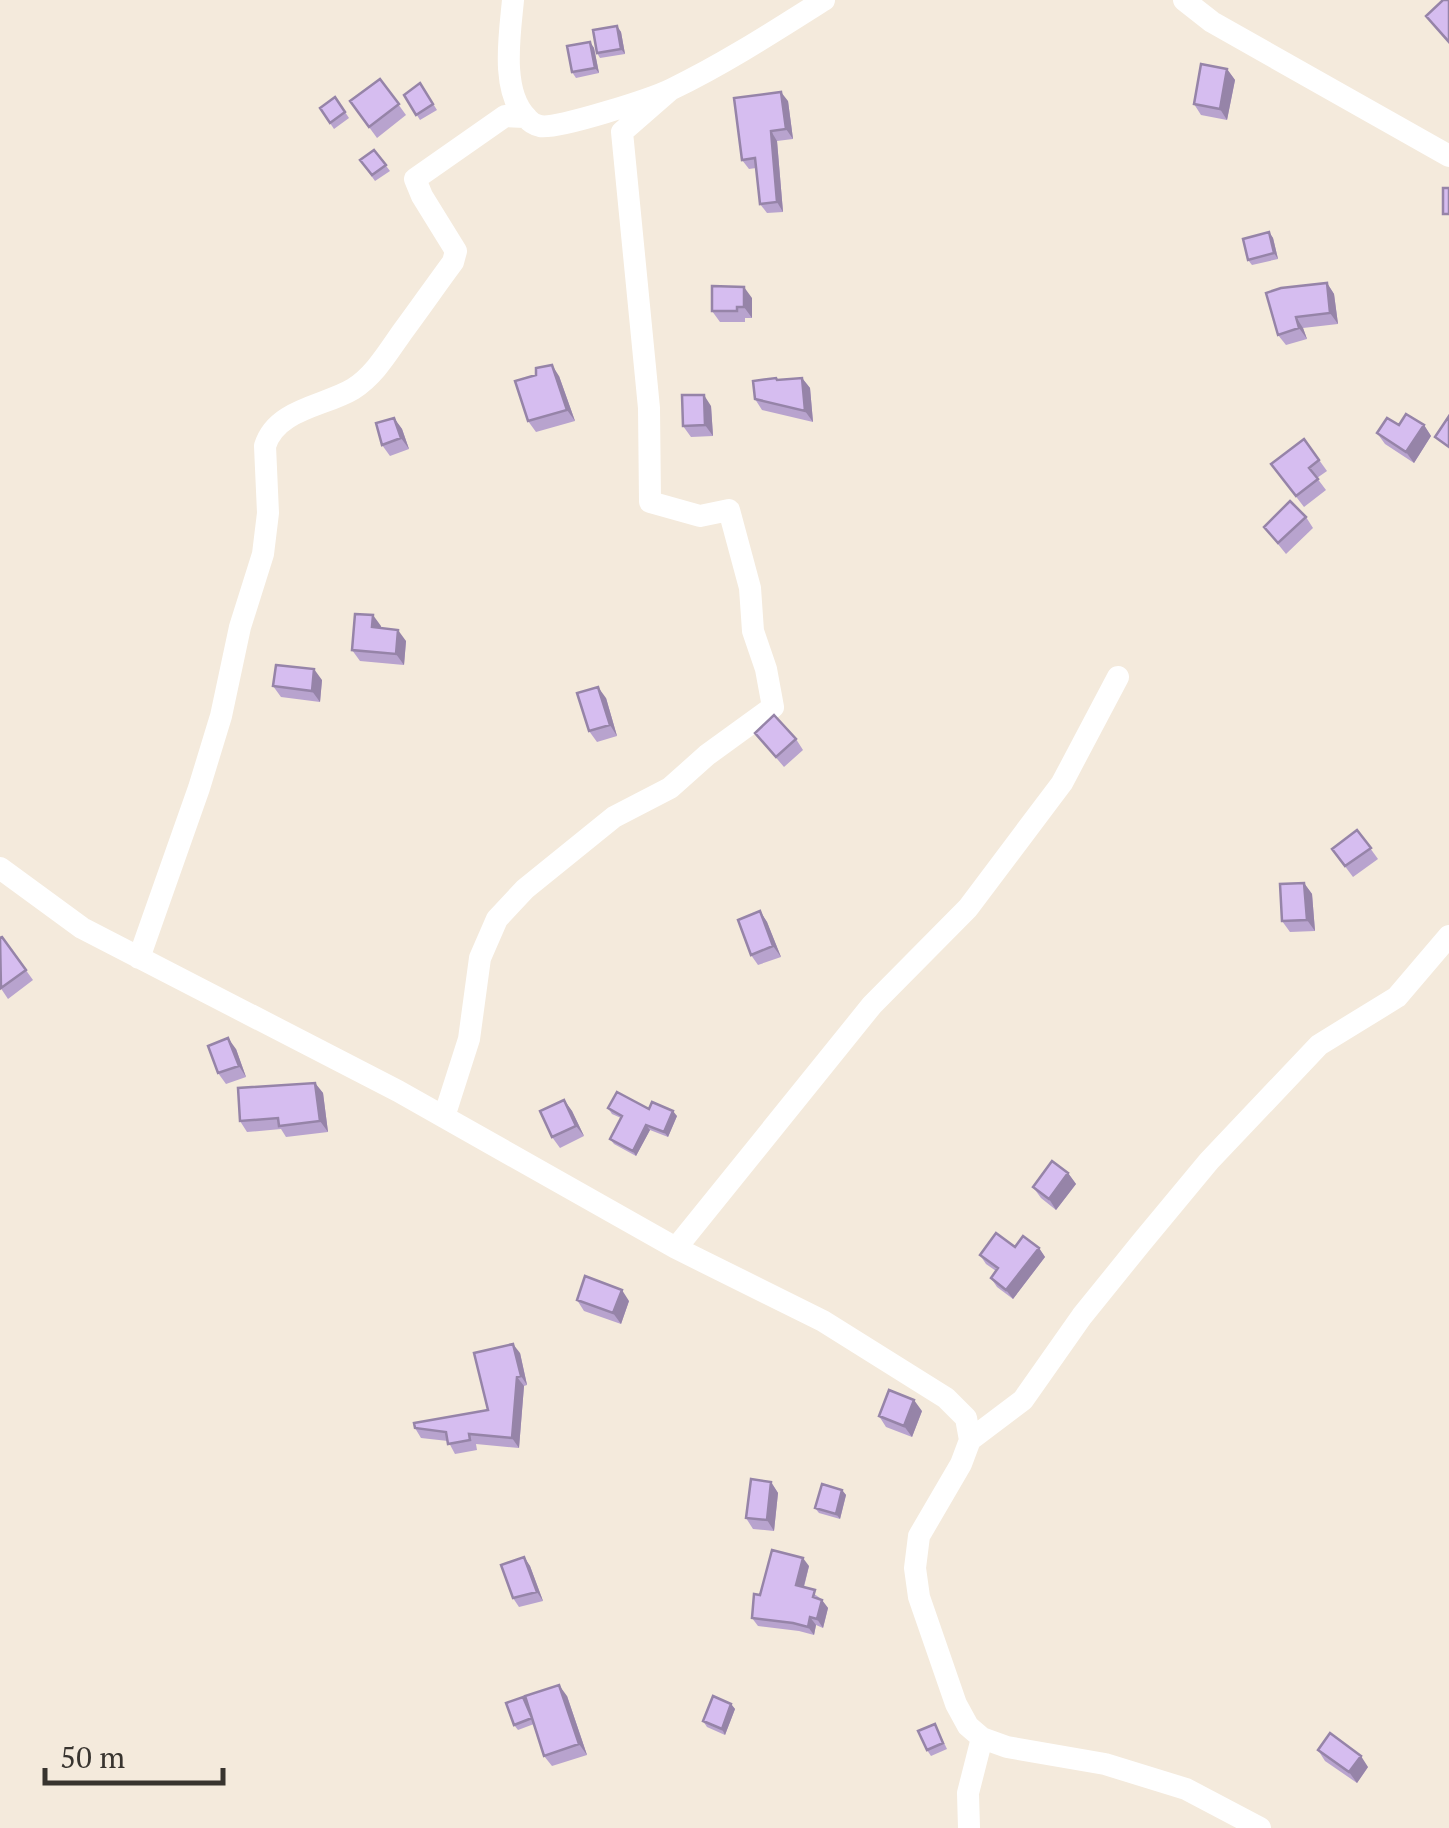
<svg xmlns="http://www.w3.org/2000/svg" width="1449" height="1828" font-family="'PT Serif',serif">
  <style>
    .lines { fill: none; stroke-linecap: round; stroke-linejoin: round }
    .minor { stroke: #fff; stroke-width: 22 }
    .wall { fill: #b8a3ce }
    .shaded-wall { fill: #9684a8 }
    .building { fill: #d6bdf0; stroke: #9684a8; stroke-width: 2.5 }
  </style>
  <rect width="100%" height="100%" fill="#f4eadc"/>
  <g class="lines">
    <path class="minor" d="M 513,0 C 510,33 500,92 527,118 C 530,122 535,125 540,126 C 556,130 654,98 672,89 C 724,64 775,31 824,0
      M 1184,0 L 1212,22 L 1449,156
      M 0,868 L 82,928 L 398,1091 L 676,1248 L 823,1321 L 946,1398 L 966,1418 L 970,1440 L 961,1464 L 919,1536 L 915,1568 L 919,1597 L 956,1704 L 968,1726 L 982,1738 L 1007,1747 L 1105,1764 L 1186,1789 L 1260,1828
      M 139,958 L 199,788 L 221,716 L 240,627 L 263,554 L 268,513 L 265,446 C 276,409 325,406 353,389 C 375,375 388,352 403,331 C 420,308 436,285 453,262 L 456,251 L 422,196 L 415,179 L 505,116 L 525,117
      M 444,1117 L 469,1039 L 480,958 L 497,919 L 525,889 L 614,817 L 670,788 L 707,755 L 773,707 L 766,669 L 753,631 L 750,588 L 729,510 L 700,516 L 650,502 L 649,408 L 622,132 L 669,91
      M 676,1248 L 872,1005 L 968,908 L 1062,783 L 1118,677
      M 970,1440 L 1023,1400 L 1082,1316 L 1141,1243 L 1209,1161 L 1319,1045 L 1397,997 L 1449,936
      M 969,1828 L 968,1793 L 982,1738"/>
  </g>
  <path class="wall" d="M 617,26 L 621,32 L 625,54 L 600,58 L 597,53 Z
    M 590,42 L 594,48 L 599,73 L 576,78 L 572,72 Z
    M 1227,69 L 1235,80 L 1227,120 L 1201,115 L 1194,104 Z
    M 380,79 L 406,115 L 377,138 L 350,101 Z
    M 420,83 L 437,110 L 420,120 L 404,95 Z
    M 335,97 L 349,118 L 334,129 L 320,108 Z
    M 788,101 L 793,139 L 777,141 L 783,212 L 767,213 L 760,204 L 756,168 L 749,169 L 742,160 Z
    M 374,150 L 390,171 L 375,181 L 360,160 Z
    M 1269,232 L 1273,238 L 1278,259 L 1252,265 L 1248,260 Z
    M 1327,283 L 1334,294 L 1338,324 L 1303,328 L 1307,339 L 1286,345 L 1278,335 Z
    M 752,298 L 752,318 L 745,318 L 745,322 L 720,322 L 712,311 Z
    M 559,376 L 575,421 L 536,432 L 528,421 Z
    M 802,378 L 810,388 L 813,422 L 762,410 L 755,399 L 778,380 Z
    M 711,406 L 713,436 L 691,437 L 683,426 Z
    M 394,418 L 402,429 L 409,449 L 390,456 L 382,445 Z
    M 1399,425 L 1424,425 L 1431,436 L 1414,463 L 1385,444 L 1377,433 Z
    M 1304,439 L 1327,471 L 1317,478 L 1326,490 L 1304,507 L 1271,464 Z
    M 1306,517 L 1313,528 L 1286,554 L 1264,527 Z
    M 381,626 L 381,628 L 406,641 L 404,665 L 360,661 L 352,650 Z
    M 322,680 L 320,702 L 281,697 L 273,686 Z
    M 606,698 L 617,736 L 597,742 L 589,731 Z
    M 755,733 L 796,739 L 803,750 L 784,767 Z
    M 1357,830 L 1378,859 L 1353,877 L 1332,849 Z
    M 1304,883 L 1312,894 L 1315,931 L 1290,932 L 1282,921 Z
    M 760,911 L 767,922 L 781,957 L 758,965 L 751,955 Z
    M 2,937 L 33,980 L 8,999 L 0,987 Z
    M 236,1049 L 246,1077 L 226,1084 L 218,1073 Z
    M 315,1083 L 323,1093 L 328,1132 L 286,1137 L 281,1129 L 247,1132 L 240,1121 Z
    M 564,1100 L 572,1111 L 584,1136 L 560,1148 L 552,1137 Z
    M 608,1108 L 649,1109 L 677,1116 L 668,1137 L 650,1130 L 636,1156 L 614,1144 L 610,1139 L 621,1118 L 612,1114 Z
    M 1068,1173 L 1076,1184 L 1056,1210 L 1041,1198 L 1033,1187 Z
    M 1015,1247 L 1039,1248 L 1045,1257 L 1013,1299 L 997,1287 L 991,1278 L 996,1271 L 986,1264 L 980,1255 Z
    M 577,1300 L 629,1301 L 621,1324 L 584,1311 Z
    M 520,1353 L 527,1385 L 524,1386 L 519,1448 L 476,1444 L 477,1450 L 455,1454 L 448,1441 L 421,1438 L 415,1428 L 488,1410 Z
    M 922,1411 L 912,1437 L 886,1427 L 879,1416 Z
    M 771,1482 L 778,1493 L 774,1531 L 753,1529 L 746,1518 Z
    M 842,1490 L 846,1495 L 840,1519 L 819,1513 L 815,1508 Z
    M 524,1557 L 530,1566 L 543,1601 L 519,1607 L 513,1598 Z
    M 809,1566 L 804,1587 L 820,1598 L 828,1608 L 823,1628 L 816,1625 L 814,1635 L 799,1631 L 758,1626 L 752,1618 L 760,1595 Z
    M 567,1696 L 587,1755 L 552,1766 L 544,1756 L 534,1724 L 518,1730 L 514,1725 Z
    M 731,1704 L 735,1709 L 725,1735 L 707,1727 L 703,1721 Z
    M 935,1724 L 947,1749 L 931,1756 L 927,1750 Z
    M 1318,1750 L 1368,1767 L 1357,1783 L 1325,1761 Z"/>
  <path class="shaded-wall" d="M 617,26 L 621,32 L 625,54 L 621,49 Z
    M 590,42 L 594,48 L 599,73 L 595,68 Z
    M 1227,69 L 1235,80 L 1227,120 L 1220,109 Z
    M 781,92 L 788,101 L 793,139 L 786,129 Z
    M 771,131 L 777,141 L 783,212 L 777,202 Z
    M 1269,232 L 1273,238 L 1278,259 L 1274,253 Z
    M 1327,283 L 1334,294 L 1338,324 L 1330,313 Z
    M 744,287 L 752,298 L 752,318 L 744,307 Z
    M 1296,317 L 1303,328 L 1307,339 L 1299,328 Z
    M 552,365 L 559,376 L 575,421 L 567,410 Z
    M 802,378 L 810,388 L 813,422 L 805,411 Z
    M 704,395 L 711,406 L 713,436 L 705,425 Z
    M 394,418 L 402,429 L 409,449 L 401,438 Z
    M 1424,425 L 1431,436 L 1414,463 L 1406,452 Z
    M 373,615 L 381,626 L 380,638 L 372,627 Z
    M 398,630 L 406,641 L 404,665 L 396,654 Z
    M 314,669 L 322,680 L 320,702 L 312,691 Z
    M 598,687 L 606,698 L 617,736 L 610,725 Z
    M 1304,883 L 1312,894 L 1315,931 L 1307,920 Z
    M 760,911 L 767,922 L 781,957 L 773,946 Z
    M 228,1038 L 236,1049 L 246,1077 L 239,1066 Z
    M 315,1083 L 323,1093 L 328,1132 L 320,1121 Z
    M 564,1100 L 572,1111 L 584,1136 L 576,1126 Z
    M 673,1111 L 677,1116 L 668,1137 L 664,1132 Z
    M 646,1125 L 650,1130 L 636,1156 L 633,1151 Z
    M 1068,1173 L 1076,1184 L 1056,1210 L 1049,1199 Z
    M 1039,1248 L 1045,1257 L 1013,1299 L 1006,1290 Z
    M 622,1290 L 629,1301 L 621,1324 L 613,1313 Z
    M 513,1344 L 520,1353 L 527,1385 L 521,1376 Z
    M 517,1377 L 524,1386 L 519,1448 L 512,1438 Z
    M 914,1400 L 922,1411 L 912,1437 L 904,1426 Z
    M 771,1482 L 778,1493 L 774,1531 L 767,1520 Z
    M 842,1490 L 846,1495 L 840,1519 L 836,1514 Z
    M 524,1557 L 530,1566 L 543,1601 L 537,1592 Z
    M 803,1558 L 809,1566 L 802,1593 L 796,1585 Z
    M 822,1600 L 828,1608 L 823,1628 L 817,1619 Z
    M 810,1617 L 816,1625 L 814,1635 L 808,1627 Z
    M 559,1685 L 567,1696 L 587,1755 L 579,1744 Z
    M 731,1704 L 735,1709 L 725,1735 L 722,1729 Z
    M 1361,1756 L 1368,1767 L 1357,1783 L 1349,1772 Z"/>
  <path class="building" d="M 1443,0 L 1449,0 L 1449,42 L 1426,16 Z
    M 617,26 L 621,49 L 597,53 L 593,30 Z
    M 590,42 L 595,68 L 572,72 L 567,46 Z
    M 1201,64 L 1227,69 L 1220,109 L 1194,104 Z
    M 380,79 L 399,104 L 369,127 L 350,101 Z
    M 420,83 L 433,104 L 416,115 L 404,95 Z
    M 781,92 L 786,129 L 771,131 L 777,202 L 760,204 L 755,158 L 742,160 L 734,98 Z
    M 335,97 L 345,112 L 330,123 L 320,108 Z
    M 374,150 L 386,165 L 372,175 L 360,160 Z
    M 1443,188 L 1449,188 L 1449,214 L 1443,214 Z
    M 1269,232 L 1274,253 L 1248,260 L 1243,239 Z
    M 1327,283 L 1330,313 L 1296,317 L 1299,328 L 1278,335 L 1266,293 L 1281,288 Z
    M 712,286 L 744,287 L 744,307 L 737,307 L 737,311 L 712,311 Z
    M 552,365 L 567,410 L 528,421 L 515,381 L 536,375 L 536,368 Z
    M 776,378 L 777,380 L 802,378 L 805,411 L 755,399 L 753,381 Z
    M 682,395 L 704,395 L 705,425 L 683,426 Z
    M 1406,414 L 1424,425 L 1406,452 L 1377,433 L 1387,418 L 1399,425 Z
    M 1449,416 L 1449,447 L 1435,437 Z
    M 394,418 L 401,438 L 382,445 L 376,423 Z
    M 1304,439 L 1319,460 L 1309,468 L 1318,479 L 1296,496 L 1271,464 Z
    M 1290,501 L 1306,517 L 1278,543 L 1264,527 Z
    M 355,614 L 373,615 L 372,627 L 398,630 L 396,654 L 352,650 Z
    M 276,665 L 314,669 L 312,691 L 273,686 Z
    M 598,687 L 610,725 L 589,731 L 577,693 Z
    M 774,715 L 796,739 L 776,757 L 755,733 Z
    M 1357,830 L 1371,848 L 1345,866 L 1332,849 Z
    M 1304,883 L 1307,920 L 1282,921 L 1280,884 Z
    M 760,911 L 773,946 L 751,955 L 738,920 Z
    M 2,937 L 26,970 L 1,988 L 0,938 Z
    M 228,1038 L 239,1066 L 218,1073 L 208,1046 Z
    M 315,1083 L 320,1121 L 279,1126 L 278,1118 L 240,1121 L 238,1088 Z
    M 617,1092 L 649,1109 L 652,1102 L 673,1111 L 664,1132 L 646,1125 L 633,1151 L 610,1139 L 622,1116 L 608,1108 Z
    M 564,1100 L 576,1126 L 552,1137 L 540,1111 Z
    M 1052,1161 L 1068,1173 L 1049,1199 L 1033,1187 Z
    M 996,1233 L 1015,1247 L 1023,1236 L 1039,1248 L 1006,1290 L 991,1278 L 998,1268 L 980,1255 Z
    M 585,1276 L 622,1290 L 613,1313 L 577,1300 Z
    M 513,1344 L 521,1376 L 517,1377 L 512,1438 L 469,1434 L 470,1440 L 448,1444 L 446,1432 L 415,1428 L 414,1423 L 488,1410 L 474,1353 Z
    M 889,1390 L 914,1400 L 904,1426 L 879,1416 Z
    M 751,1479 L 771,1482 L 767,1520 L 746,1518 Z
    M 822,1484 L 842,1490 L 836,1514 L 815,1508 Z
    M 772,1550 L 803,1558 L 796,1585 L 815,1590 L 813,1597 L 822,1600 L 817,1619 L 810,1617 L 808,1627 L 793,1623 L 752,1618 L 754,1594 L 760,1595 Z
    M 524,1557 L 537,1592 L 513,1598 L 501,1565 Z
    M 559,1685 L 579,1744 L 544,1756 L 525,1696 Z
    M 713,1696 L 731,1704 L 722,1729 L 703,1721 Z
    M 523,1697 L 532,1718 L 514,1725 L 506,1703 Z
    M 935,1724 L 943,1743 L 927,1750 L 918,1731 Z
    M 1330,1733 L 1361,1756 L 1349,1772 L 1318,1750 Z"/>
  <path d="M45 1768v15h178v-15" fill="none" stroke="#38342f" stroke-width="5"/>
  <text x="60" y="1768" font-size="30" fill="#38342f" stroke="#f4eadc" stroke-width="8" paint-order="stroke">50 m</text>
</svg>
